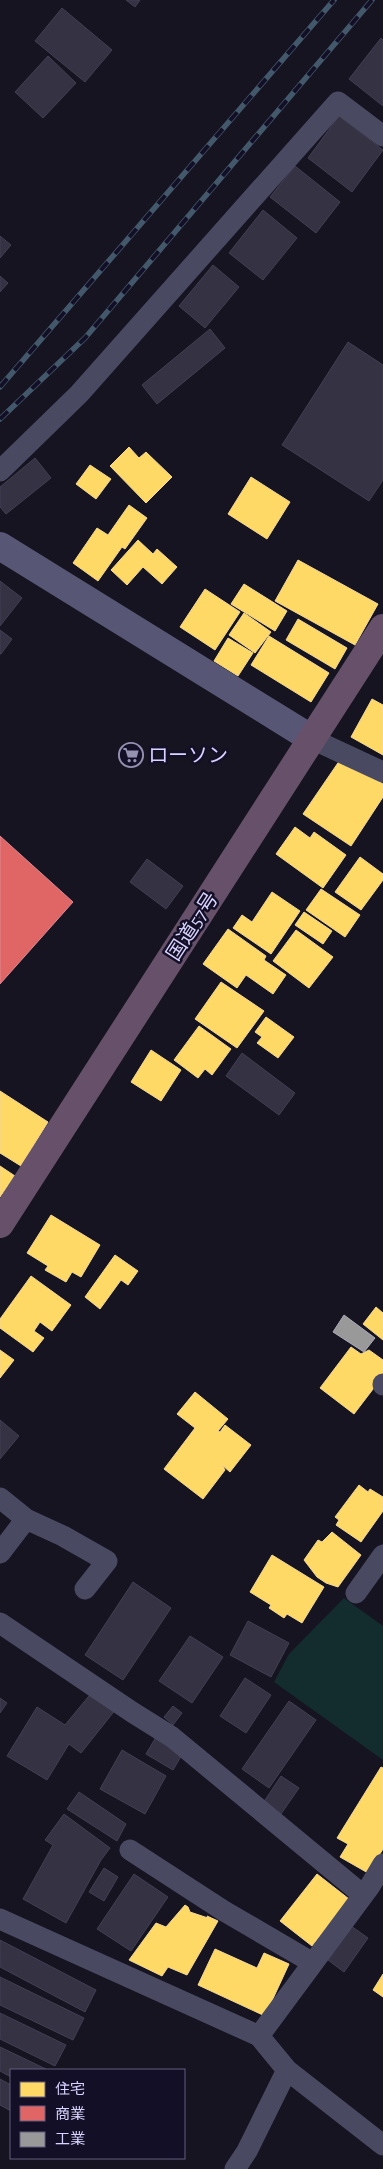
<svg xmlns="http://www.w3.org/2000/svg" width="383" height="2169" font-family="'Alegreya Sans','Noto Sans JP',sans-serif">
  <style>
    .green { fill: #132c2d }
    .homes { fill: #ffd966; stroke: #f4d894 }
    .shops { fill: #e06666; stroke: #de8794 }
    .industry { fill: #999; stroke: #acabb8 }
    .building { fill: #343243; stroke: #433f54 }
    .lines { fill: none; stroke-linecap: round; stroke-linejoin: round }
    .street { stroke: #4a4962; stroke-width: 21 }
    .secondary { stroke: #575674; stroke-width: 28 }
    .highway { stroke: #67516a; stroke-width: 28 }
    .rail-casing { stroke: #43596b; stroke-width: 5.5 }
    .rail { stroke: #130f26; stroke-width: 4; stroke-dasharray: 11; stroke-linecap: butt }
    .labels { text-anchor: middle; stroke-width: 5; stroke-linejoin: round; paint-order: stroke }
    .poi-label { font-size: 20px; fill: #d9d4ff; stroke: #130f26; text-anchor: start }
    .street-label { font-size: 20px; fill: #d9d4ff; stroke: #130f26 }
  </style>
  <rect width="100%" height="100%" fill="#161421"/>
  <path class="green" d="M 344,1598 L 383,1626 L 383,1760 L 274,1682 L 289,1654 Z"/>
  <path class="homes" d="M 129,447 L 139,458 L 146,452 L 172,477 L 146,503 L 110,466 Z
    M 90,465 L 111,479 L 96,499 L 76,484 Z
    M 251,477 L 290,502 L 267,539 L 228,514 Z
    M 129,505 L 147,518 L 125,549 L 122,547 L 98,581 L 73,563 L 97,528 L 108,535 Z
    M 138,540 L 153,554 L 157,549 L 177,567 L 162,584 L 143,567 L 127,585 L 111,570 Z
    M 298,560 L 378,604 L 355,645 L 275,601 Z
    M 244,584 L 287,611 L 275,631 L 231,604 Z
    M 205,589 L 240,612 L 215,650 L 180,627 Z
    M 244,613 L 271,632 L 255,653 L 229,635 Z
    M 298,619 L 347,648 L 335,669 L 286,640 Z
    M 269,636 L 329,673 L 311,702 L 251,665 Z
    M 228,638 L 253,653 L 238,676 L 214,661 Z
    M 372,699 L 383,705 L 383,755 L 351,737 Z
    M 342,757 L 383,784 L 383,797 L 351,846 L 303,814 Z
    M 295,827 L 310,838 L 314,832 L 346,855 L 323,888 L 276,854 Z
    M 360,857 L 383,874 L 383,880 L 361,910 L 335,892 Z
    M 321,889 L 360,915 L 345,937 L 306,910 Z
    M 272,892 L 300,911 L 271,954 L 233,928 L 242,915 L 252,922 Z
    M 304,912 L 332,931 L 323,944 L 295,925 Z
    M 228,929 L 266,956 L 264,960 L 286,975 L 273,994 L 246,975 L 237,988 L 203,964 Z
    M 296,930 L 333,957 L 309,988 L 273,961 Z
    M 221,982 L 264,1011 L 237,1048 L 195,1019 Z
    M 266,1017 L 294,1037 L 278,1058 L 257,1043 L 262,1037 L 255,1032 Z
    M 199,1026 L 231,1049 L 212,1075 L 205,1069 L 198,1078 L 174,1060 Z
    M 151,1050 L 181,1070 L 161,1101 L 131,1082 Z
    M 0,1091 L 48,1122 L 21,1166 L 0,1153 Z
    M 0,1166 L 15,1176 L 0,1197 Z
    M 51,1215 L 100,1245 L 81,1277 L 72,1272 L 66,1282 L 45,1270 L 48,1266 L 27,1253 Z
    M 115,1255 L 138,1271 L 128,1285 L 121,1280 L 100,1309 L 85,1297 Z
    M 31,1276 L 71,1305 L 52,1331 L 40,1322 L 34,1331 L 44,1338 L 33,1352 L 0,1328 L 0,1319 Z
    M 376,1307 L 383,1313 L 383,1340 L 363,1324 Z
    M 351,1347 L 361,1354 L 369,1350 L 383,1360 L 383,1376 L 354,1414 L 320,1388 Z
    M 0,1350 L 14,1360 L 0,1378 Z
    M 195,1392 L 228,1419 L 218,1431 L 220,1432 L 225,1425 L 251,1445 L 230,1472 L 222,1465 L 225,1470 L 203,1499 L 164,1469 L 195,1428 L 177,1414 Z
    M 359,1485 L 368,1492 L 370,1489 L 383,1497 L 383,1511 L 361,1542 L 336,1525 L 339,1520 L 335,1517 Z
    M 332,1532 L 361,1555 L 338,1587 L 326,1583 L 317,1577 L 304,1560 L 318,1540 L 322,1542 Z
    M 272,1555 L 324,1587 L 302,1623 L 287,1614 L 284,1618 L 269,1608 L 271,1605 L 250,1592 Z
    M 381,1767 L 383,1768 L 383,1849 L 368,1873 L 340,1857 L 348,1844 L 337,1838 Z
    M 317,1874 L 349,1899 L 312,1946 L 280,1921 Z
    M 185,1905 L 188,1907 L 190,1912 L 208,1918 L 207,1916 L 218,1921 L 187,1975 L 168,1967 L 162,1976 L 129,1960 L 156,1923 L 166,1927 Z
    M 215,1949 L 257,1968 L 264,1953 L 289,1964 L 265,2016 L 198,1985 Z
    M 383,1974 L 383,1997 L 373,1990 Z"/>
  <path class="shops" d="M 0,836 L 73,902 L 0,984 Z"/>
  <path class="industry" d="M 344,1315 L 375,1338 L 364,1352 L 333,1332 Z"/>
  <path class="building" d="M 126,0 L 140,0 L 135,7 Z
    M 62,8 L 112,50 L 85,82 L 35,41 Z
    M 381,38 L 383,40 L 383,106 L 349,79 Z
    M 48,56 L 76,83 L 43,118 L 15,92 Z
    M 339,116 L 383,150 L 352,192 L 308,158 Z
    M 295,166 L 340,202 L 316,233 L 270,197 Z
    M 263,210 L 297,238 L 263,280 L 229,253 Z
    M 0,236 L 11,245 L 0,258 Z
    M 213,265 L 239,287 L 205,328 L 179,306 Z
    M 0,276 L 8,283 L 0,292 Z
    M 210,329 L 225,348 L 157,404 L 142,385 Z
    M 348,342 L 383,365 L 383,480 L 369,501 L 282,445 Z
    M 35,458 L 51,478 L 6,514 L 0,507 L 0,487 Z
    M 0,581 L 22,598 L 0,626 Z
    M 0,630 L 12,639 L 1,654 L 0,654 Z
    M 147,859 L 183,886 L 166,909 L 130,882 Z
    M 242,1053 L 295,1093 L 279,1115 L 226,1076 Z
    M 0,1420 L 19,1436 L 0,1459 Z
    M 133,1582 L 171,1608 L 123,1680 L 85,1655 Z
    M 248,1621 L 289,1643 L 271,1677 L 230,1655 Z
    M 190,1636 L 223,1657 L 192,1703 L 159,1681 Z
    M 245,1678 L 271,1695 L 246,1733 L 220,1716 Z
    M 93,1691 L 116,1709 L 81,1753 L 69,1744 L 47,1780 L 7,1756 L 37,1707 L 65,1725 Z
    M 0,1698 L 7,1703 L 0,1713 Z
    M 289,1701 L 316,1720 L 269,1788 L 242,1769 Z
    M 173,1706 L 182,1713 L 173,1725 L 164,1717 Z
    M 156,1737 L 183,1753 L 173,1770 L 146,1754 Z
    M 122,1750 L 166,1776 L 145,1814 L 100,1789 Z
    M 281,1776 L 299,1788 L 281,1814 L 263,1803 Z
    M 79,1792 L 126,1824 L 117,1841 L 67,1809 Z
    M 64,1814 L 110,1848 L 101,1860 L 66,1923 L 23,1899 L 53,1845 L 45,1840 Z
    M 104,1868 L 118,1877 L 104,1901 L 89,1892 Z
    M 134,1874 L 168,1897 L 131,1951 L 97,1929 Z
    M 351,1926 L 368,1938 L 344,1972 L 328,1960 Z
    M 0,1940 L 96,1990 L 85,2012 L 0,1967 Z
    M 0,1977 L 84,2018 L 73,2040 L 0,2005 Z
    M 0,2013 L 66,2045 L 55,2066 L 0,2039 Z
    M 0,2047 L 48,2070 L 11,2070 L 11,2077 L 0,2071 Z
    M 0,2079 L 11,2085 L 11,2111 L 0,2105 Z"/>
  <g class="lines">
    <path class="street" d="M 0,471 L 79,394 L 338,102 L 383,136
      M 312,739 L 383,772
      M 383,1385 L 383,1384
      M 0,1498 L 26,1519
      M 0,1553 L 26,1519 L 63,1536 L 107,1561 L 85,1589
      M 356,1593 L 383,1555
      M 0,1623 L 132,1712 L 172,1737 L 363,1895
      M 130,1850 L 224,1911 L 313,1963
      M 0,1919 L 259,2036 L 287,2070 L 383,2145
      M 259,2036 L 370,1886 L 383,1864
      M 235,2169 L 247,2151 L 287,2070"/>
    <path class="secondary" d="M 0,546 L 312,739"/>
    <path class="highway" d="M 0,1224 L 383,628"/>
    <defs>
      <path id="rail" d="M 0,387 L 334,0
        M 0,419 L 85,338 L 372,0"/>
    </defs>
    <use href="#rail" class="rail-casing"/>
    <use href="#rail" class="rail"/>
  </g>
  <defs>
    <symbol id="supermarket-ring" viewBox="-11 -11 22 22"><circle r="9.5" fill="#130f26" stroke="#9591b1" stroke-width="1.5"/><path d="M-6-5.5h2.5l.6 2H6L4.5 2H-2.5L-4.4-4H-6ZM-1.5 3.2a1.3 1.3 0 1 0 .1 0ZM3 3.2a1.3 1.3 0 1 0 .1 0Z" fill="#9591b1"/></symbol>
  </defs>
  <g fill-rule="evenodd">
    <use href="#supermarket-ring" x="117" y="741" width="28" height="28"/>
  </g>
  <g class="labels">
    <g class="poi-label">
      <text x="148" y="762">ローソン</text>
    </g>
    <g class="street-label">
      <text transform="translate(192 926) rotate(-57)" y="7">国道57号</text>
    </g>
  </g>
  <rect x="10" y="2069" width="175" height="90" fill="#130f26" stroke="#625e7d"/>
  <rect x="20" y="2082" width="25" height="15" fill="#ffd966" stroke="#625e7d"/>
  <text x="55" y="2094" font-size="15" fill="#d9d4ff">住宅</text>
  <rect x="20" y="2106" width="25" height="15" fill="#e06666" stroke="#625e7d"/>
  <text x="55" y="2119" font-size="15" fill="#d9d4ff">商業</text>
  <rect x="20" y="2132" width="25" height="15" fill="#999999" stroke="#625e7d"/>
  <text x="55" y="2144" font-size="15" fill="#d9d4ff">工業</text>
</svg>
